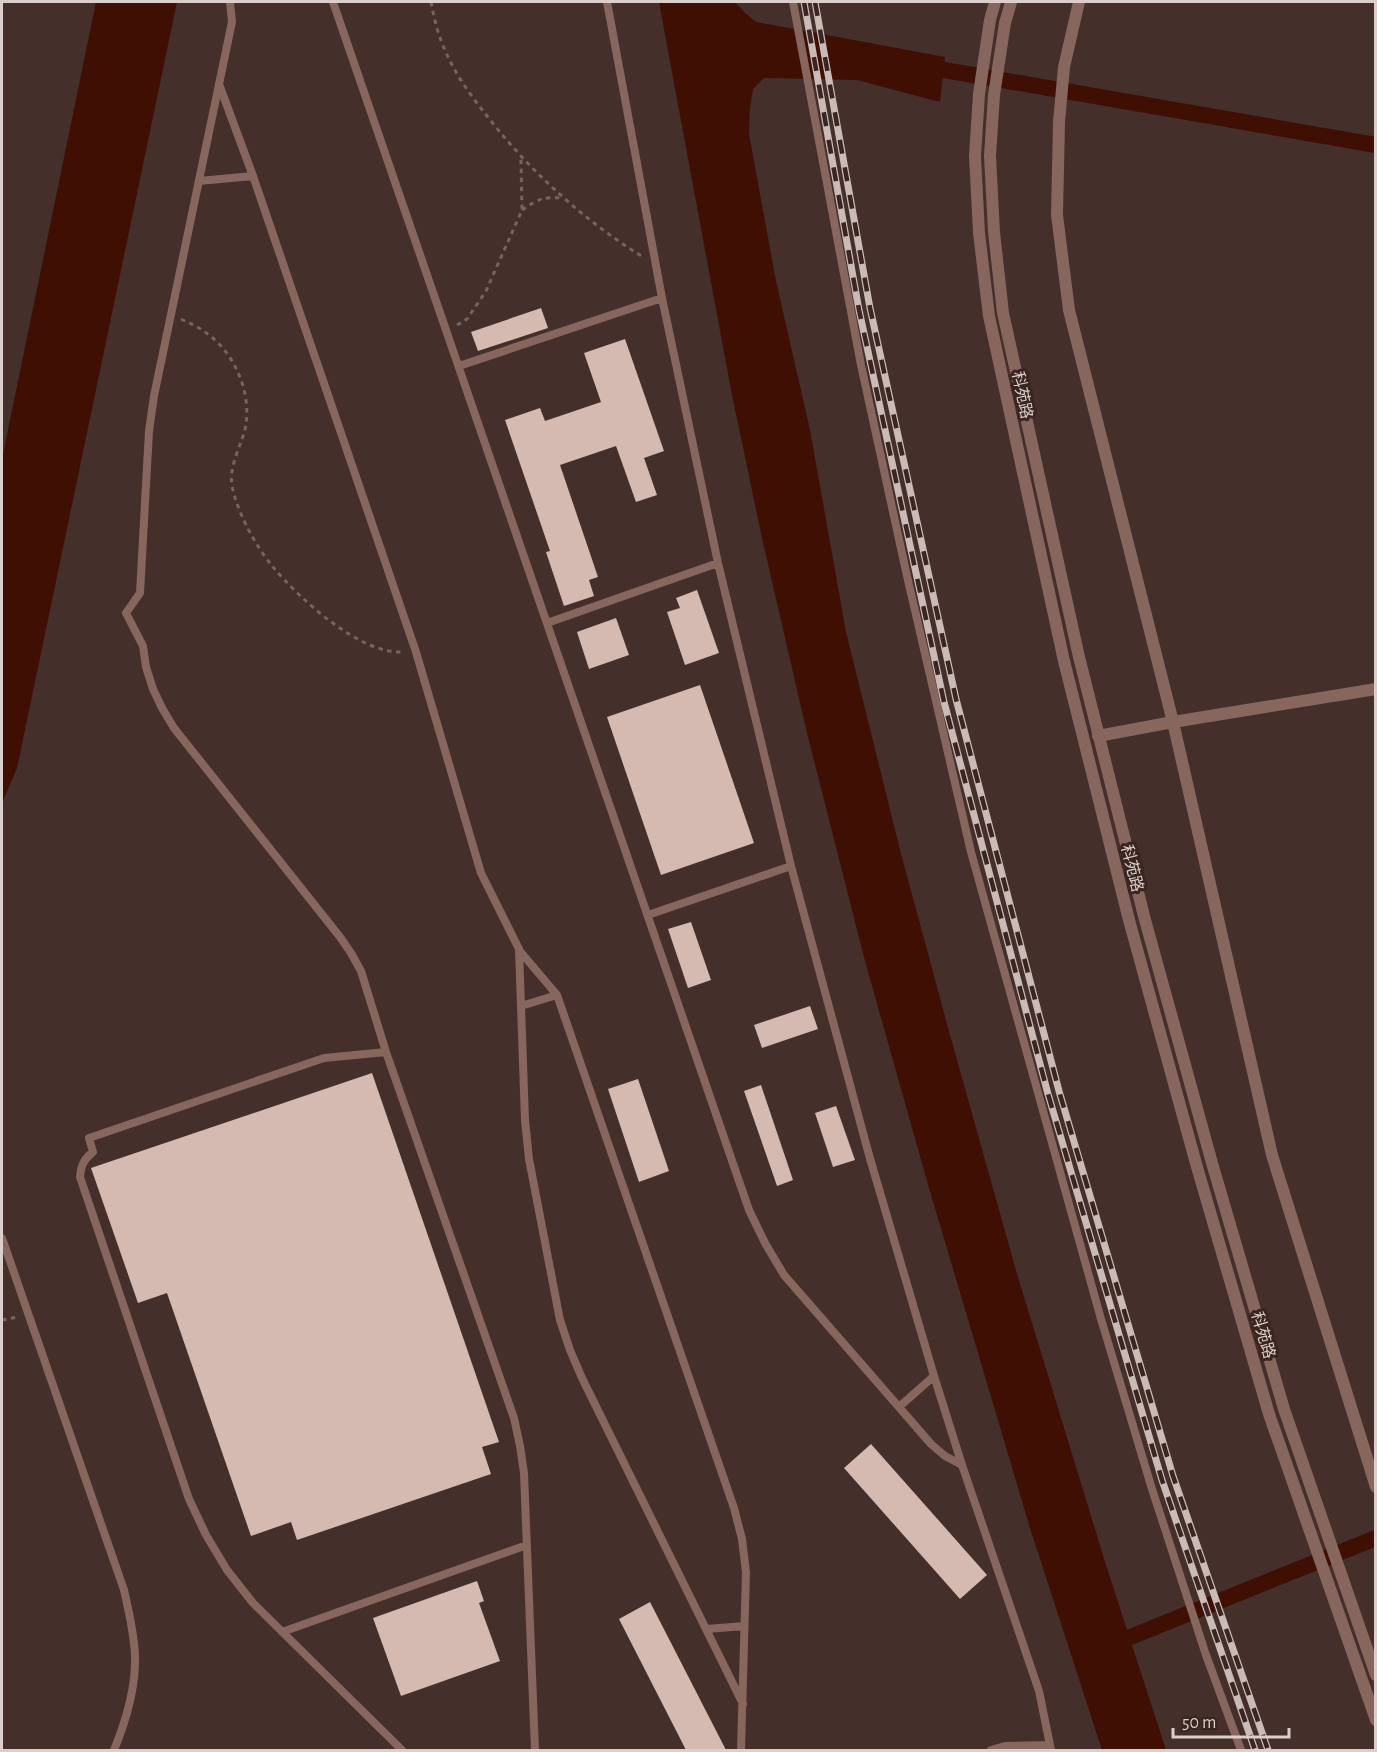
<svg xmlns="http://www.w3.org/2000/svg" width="1377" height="1752" font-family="'Alegreya Sans','Noto Sans SC',sans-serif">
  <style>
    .water { fill: #3f0f03 }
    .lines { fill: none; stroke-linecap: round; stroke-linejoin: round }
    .canal { stroke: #3f0f03; stroke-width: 16 }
    .building { fill: #d5bab2 }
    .path { stroke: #76645f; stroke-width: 3; stroke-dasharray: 4.5 4.5; stroke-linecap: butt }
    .service { stroke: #86665d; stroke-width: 8 }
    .minor { stroke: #86665d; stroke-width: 12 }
    .tertiary { stroke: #86665d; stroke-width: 12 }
    .rail-casing { stroke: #cabbb7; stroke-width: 7 }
    .rail { stroke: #3a2520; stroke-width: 4.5; stroke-dasharray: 14; stroke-linecap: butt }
    .labels { text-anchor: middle; stroke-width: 6; stroke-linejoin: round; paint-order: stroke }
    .street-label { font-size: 16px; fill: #dcceca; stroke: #3a2520 }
  </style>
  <rect width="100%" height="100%" fill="#442f2a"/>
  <path class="water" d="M 96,2 L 177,2 L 17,768 L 2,803 L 2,459 Z
    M 659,2 L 735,2 L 745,13 L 756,22 L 945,57 L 940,102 L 857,80 L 764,78 L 753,89 L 750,108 L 749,134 L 776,281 L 810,430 L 846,632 L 900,850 L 950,1035 L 1017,1274 L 1106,1565 L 1166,1750 L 1102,1750 L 1030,1528 L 929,1188 L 865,961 L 807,733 L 762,538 L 731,390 Z"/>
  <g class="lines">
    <path class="canal" d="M 921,66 L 1376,145
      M 1108,1646 L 1376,1538"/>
  </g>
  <path class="building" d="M 541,308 L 548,328 L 478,351 L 471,332 Z
    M 625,339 L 664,451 L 644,458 L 657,495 L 636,502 L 616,446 L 560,465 L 598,577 L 589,580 L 594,596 L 564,606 L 546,552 L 550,551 L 505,420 L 540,408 L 545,421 L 601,402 L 584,353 Z
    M 697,590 L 719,653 L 685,665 L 667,612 L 680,608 L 676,598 Z
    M 616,618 L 629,655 L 589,669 L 577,632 Z
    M 700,685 L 754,843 L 661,875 L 607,717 Z
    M 691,922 L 711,980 L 688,988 L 668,929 Z
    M 810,1006 L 818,1029 L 762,1048 L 754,1025 Z
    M 372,1073 L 499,1442 L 482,1447 L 491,1474 L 297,1540 L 291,1522 L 251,1536 L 167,1293 L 138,1303 L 91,1168 Z
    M 638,1079 L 669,1171 L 639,1182 L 608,1089 Z
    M 761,1085 L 793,1180 L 777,1186 L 744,1091 Z
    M 836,1106 L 855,1160 L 833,1167 L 815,1113 Z
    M 871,1444 L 987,1575 L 960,1599 L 844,1468 Z
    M 477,1581 L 484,1601 L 479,1603 L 500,1661 L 401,1696 L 373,1618 Z
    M 650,1602 L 726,1750 L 686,1750 L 619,1619 Z"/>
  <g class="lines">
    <path class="path" d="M 431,2 C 434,18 438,35 445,50 C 455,74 471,96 487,116 C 530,171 583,220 643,257
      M 522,210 C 540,198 542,197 564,198
      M 181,319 C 191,324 201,328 209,335 C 237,356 254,399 244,433 C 239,450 229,467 232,486 C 238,514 255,545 273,567 C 300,599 360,655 404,652
      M 457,325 L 467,319 L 486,291 L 522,210 L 521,159
      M 2,1320 L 18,1317"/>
    <path class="service" d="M 230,2 L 232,22 L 154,396 L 149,431 L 140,593 L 126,613 L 143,646 L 146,667 L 153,689 L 162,708 L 174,728 L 340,937 L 351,953 L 361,971 L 386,1052 L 514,1418 L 520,1446 L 524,1473 L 535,1750
      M 333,2 L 749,1210 L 765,1243 L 784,1275 L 931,1444 L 945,1456 L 962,1465
      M 607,2 L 662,298 L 718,563 L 791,866 L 869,1155 L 934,1376 L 962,1465 L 1039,1691 L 1051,1750
      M 793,2 L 861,365 L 907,576 L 971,852 L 1101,1319 L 1152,1489 L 1206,1655 L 1241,1750
      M 219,84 L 253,176 L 416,652 L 481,873 L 519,949 L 525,1120 L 529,1159 L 560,1320 L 570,1350 L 582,1378 L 743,1704
      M 199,181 L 253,176
      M 459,366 L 662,298
      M 547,623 L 718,563
      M 648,915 L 791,866
      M 519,950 L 557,995 L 734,1508 L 742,1539 L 746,1572 L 741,1750
      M 521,1006 L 557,995
      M 386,1052 L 324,1058 L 89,1138 L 93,1152 C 84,1159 81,1165 80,1177 L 189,1499 L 206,1535 L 227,1570 L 253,1603 L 402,1750
      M 2,1238 L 124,1590 C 129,1612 134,1633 135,1655 C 136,1687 126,1721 114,1750
      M 899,1407 L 934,1376
      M 707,1629 L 744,1626
      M 282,1632 L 527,1545
      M 991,1750 L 1005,1746 L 1049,1745"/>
    <path class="minor" d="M 1079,2 L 1064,67 L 1059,122 L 1057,215 L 1069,310 L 1173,722 L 1272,1155 L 1376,1487
      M 1098,736 L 1173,722 L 1376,689"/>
    <path class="tertiary" d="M 995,2 L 990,20 L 979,94 L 975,156 L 979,233 L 989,316 L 1064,661 L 1129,920 L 1197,1167 L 1269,1414 L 1376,1720
      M 1011,2 L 1005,23 L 994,95 L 990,156 L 994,232 L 1003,313 L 1079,657 L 1144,916 L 1212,1163 L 1284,1409 L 1376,1675"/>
    <defs>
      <path id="rail" d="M 804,2 L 859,310 L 944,702 L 1048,1094 L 1162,1480 L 1255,1750
        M 815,2 L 870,308 L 956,699 L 1059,1091 L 1173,1476 L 1268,1750"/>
    </defs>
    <use href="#rail" class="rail-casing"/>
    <use href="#rail" class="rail"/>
  </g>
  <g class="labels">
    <g class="street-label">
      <text transform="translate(1023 395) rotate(78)" y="6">科苑路</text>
      <text transform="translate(1133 868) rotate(76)" y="6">科苑路</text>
      <text transform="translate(1264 1335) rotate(74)" y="6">科苑路</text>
    </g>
  </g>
  <rect width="1377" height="1752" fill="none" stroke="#dcceca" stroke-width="6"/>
  <path d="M1173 1728v9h116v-9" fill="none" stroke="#dcceca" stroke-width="3"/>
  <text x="1182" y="1728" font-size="18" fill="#dcceca" stroke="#3a2520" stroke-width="4.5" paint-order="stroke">50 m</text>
</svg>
